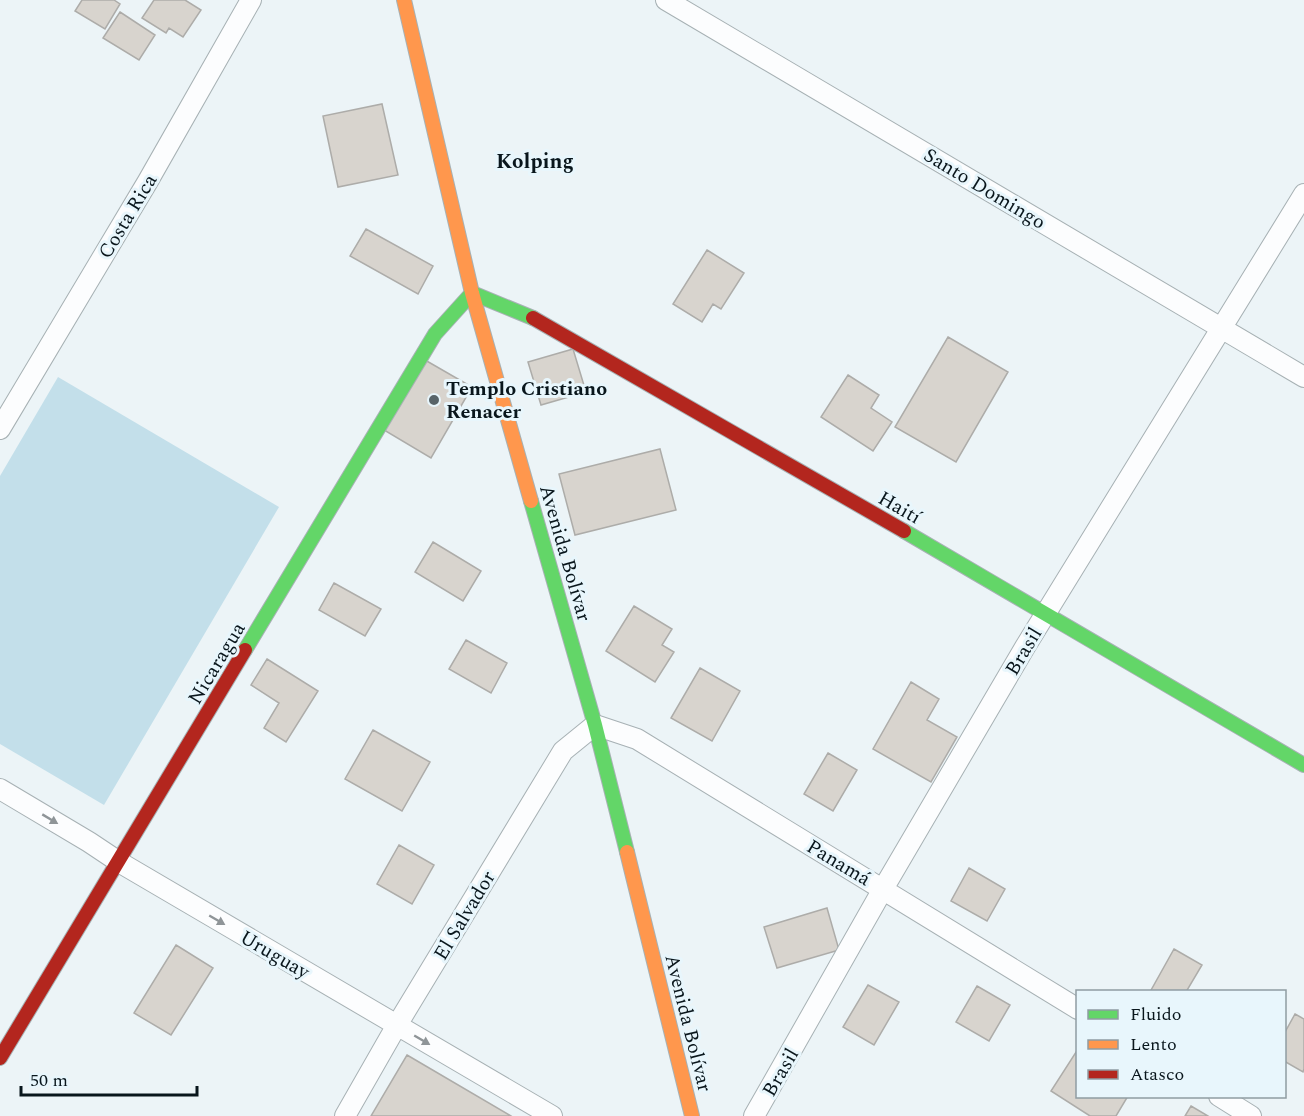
<svg xmlns="http://www.w3.org/2000/svg" width="1304" height="1116" font-family="Spectral,serif">
  <style>
    .green { fill: #c3dfea }
    .building { fill: #d8d4ce; stroke: #adaca9; stroke-width: 1.5 }
    .lines { fill: none; stroke-linecap: round; stroke-linejoin: round }
    .street-casing { stroke: #a7b1b4; stroke-width: 22 }
    .fast-casing { stroke: #a7b1b4; stroke-width: 16 }
    .slow-casing { stroke: #a7b1b4; stroke-width: 16 }
    .jam-casing { stroke: #a7b1b4; stroke-width: 16 }
    .street { stroke: #fcfdfe; stroke-width: 20 }
    .fast { stroke: #63d668; stroke-width: 14 }
    .slow { stroke: #ff974d; stroke-width: 14 }
    .jam { stroke: #b3261e; stroke-width: 14 }
    .oneway { fill: #8f9598 }
    .poi-dot { fill: #586469; stroke: #e8f6fc; stroke-width: 2 }
    .labels { text-anchor: middle; stroke-width: 6; stroke-linejoin: round; paint-order: stroke }
    .street-label { font-size: 20px; fill: #09161c; stroke: #e8f6fc }
    .poi-label { font-size: 20px; font-weight: bold; fill: #09161c; stroke: #e8f6fc; text-anchor: start }
    .neighbourhood-label { font-size: 21px; font-weight: bold; fill: #09161c; stroke: #e8f6fc }
  </style>
  <rect width="100%" height="100%" fill="#ecf4f7"/>
  <path class="green" d="M 58,377 L 279,507 L 104,805 L 0,744 L 0,476 Z"/>
  <path class="building" d="M 82,0 L 114,0 L 120,4 L 105,29 L 75,11 Z
    M 154,0 L 185,0 L 201,10 L 183,37 L 169,28 L 166,33 L 142,18 Z
    M 120,12 L 155,35 L 139,60 L 103,38 Z
    M 382,104 L 398,175 L 338,187 L 323,116 Z
    M 366,229 L 433,266 L 418,294 L 350,256 Z
    M 707,250 L 744,273 L 721,309 L 713,304 L 702,322 L 673,304 Z
    M 948,337 L 1008,372 L 956,462 L 895,427 Z
    M 573,349 L 586,392 L 541,405 L 528,362 Z
    M 425,360 L 472,387 L 431,458 L 384,430 Z
    M 848,375 L 879,395 L 871,408 L 892,422 L 873,451 L 821,417 Z
    M 660,449 L 676,510 L 575,535 L 559,474 Z
    M 433,542 L 481,571 L 463,601 L 415,572 Z
    M 334,583 L 381,609 L 365,636 L 319,610 Z
    M 634,606 L 672,629 L 662,645 L 674,652 L 655,682 L 606,651 Z
    M 466,640 L 507,663 L 491,693 L 449,669 Z
    M 267,659 L 318,691 L 286,742 L 264,728 L 279,703 L 251,685 Z
    M 700,668 L 740,691 L 712,741 L 671,718 Z
    M 911,682 L 939,699 L 927,720 L 957,737 L 931,782 L 873,749 Z
    M 373,730 L 430,762 L 402,811 L 345,779 Z
    M 828,753 L 857,770 L 833,811 L 804,794 Z
    M 399,845 L 434,865 L 412,904 L 377,884 Z
    M 969,868 L 1005,889 L 987,921 L 951,901 Z
    M 827,908 L 839,950 L 777,968 L 764,927 Z
    M 176,945 L 213,968 L 171,1035 L 134,1013 Z
    M 1174,949 L 1202,965 L 1186,992 L 1150,992 Z
    M 868,985 L 899,1002 L 874,1045 L 843,1027 Z
    M 977,986 L 1010,1005 L 989,1041 L 956,1022 Z
    M 1295,1014 L 1304,1019 L 1304,1069 L 1303,1072 L 1284,1061 L 1284,1034 Z
    M 1078,1049 L 1078,1096 L 1128,1096 L 1116,1116 L 1090,1116 L 1051,1091 Z
    M 407,1055 L 511,1116 L 371,1116 Z
    M 1191,1106 L 1208,1116 L 1185,1116 Z"/>
  <g class="lines">
    <defs>
      <path id="street" d="M 666,0 L 1304,377
        M 0,429 L 148,181 L 251,0
        M 0,789 L 89,842 L 119,862 L 552,1116
        M 1219,1096 L 1251,1116
        M 345,1116 L 397,1025 L 563,751 L 595,725 L 637,739 L 1078,1009
        M 754,1116 L 883,889 L 1025,647 L 1304,194"/>
      <path id="fast" d="M 531,501 L 595,725 L 627,852
        M 904,531 L 1304,765
        M 245,650 L 435,334 L 472,293 L 533,318"/>
      <path id="slow" d="M 404,0 L 472,293 L 531,501
        M 627,852 L 692,1116"/>
      <path id="jam" d="M 533,318 L 904,531
        M 0,1058 L 245,650"/>
    </defs>
    <use href="#street" class="street-casing"/>
    <use href="#fast" class="fast-casing"/>
    <use href="#slow" class="slow-casing"/>
    <use href="#jam" class="jam-casing"/>
    <use href="#street" class="street"/>
    <use href="#fast" class="fast"/>
    <use href="#slow" class="slow"/>
    <use href="#jam" class="jam"/>
  </g>
  <defs><path id="oneway-solid" d="M-6-.8H1V-3.2L6.5 0L1 3.2V.8H-6Z" transform="scale(1.5)"/></defs>
  <g class="oneway">
    <use href="#oneway-solid" transform="translate(50 819) rotate(31)"/>
    <use href="#oneway-solid" transform="translate(217 920) rotate(30)"/>
    <use href="#oneway-solid" transform="translate(422 1040) rotate(30)"/>
  </g>
  <circle class="poi-dot" cx="434" cy="400" r="6"/>
  <g class="labels">
    <g class="street-label">
      <text transform="translate(985 188) rotate(31)" y="7">Santo Domingo</text>
      <text transform="translate(127 216) rotate(-59)" y="7">Costa Rica</text>
      <text transform="translate(900 507) rotate(30)" y="7">Haití</text>
      <text transform="translate(566 553) rotate(74)" y="7">Avenida Bolívar</text>
      <text transform="translate(1023 651) rotate(-59)" y="7">Brasil</text>
      <text transform="translate(216 663) rotate(-59)" y="7">Nicaragua</text>
      <text transform="translate(839 862) rotate(31)" y="7">Panamá</text>
      <text transform="translate(464 915) rotate(-59)" y="7">El Salvador</text>
      <text transform="translate(275 954) rotate(30)" y="7">Uruguay</text>
      <text transform="translate(689 1023) rotate(76)" y="7">Avenida Bolívar</text>
      <text transform="translate(780 1072) rotate(-60)" y="7">Brasil</text>
    </g>
    <g class="poi-label">
      <text x="446" y="395">Templo Cristiano<tspan x="446" dy="23">Renacer</tspan></text>
    </g>
    <g class="neighbourhood-label">
      <text x="535" y="168">Kolping</text>
    </g>
  </g>
  <rect x="1076" y="990" width="210" height="108" fill="#e8f6fc" stroke="#8f9ca2" stroke-width="1.5"/>
  <rect x="1088" y="1010" width="30" height="9" fill="#63d668" stroke="#8f9ca2" stroke-width="1.5"/>
  <text x="1130" y="1020" font-size="18" fill="#09161c">Fluido</text>
  <rect x="1088" y="1040" width="30" height="9" fill="#ff974d" stroke="#8f9ca2" stroke-width="1.5"/>
  <text x="1130" y="1050" font-size="18" fill="#09161c">Lento</text>
  <rect x="1088" y="1070" width="30" height="9" fill="#b3261e" stroke="#8f9ca2" stroke-width="1.5"/>
  <text x="1130" y="1080" font-size="18" fill="#09161c">Atasco</text>
  <path d="M21 1086v9h176v-9" fill="none" stroke="#09161c" stroke-width="3"/>
  <text x="30" y="1086" font-size="18" fill="#09161c" stroke="#e8f6fc" stroke-width="4.5" paint-order="stroke">50 m</text>
</svg>
